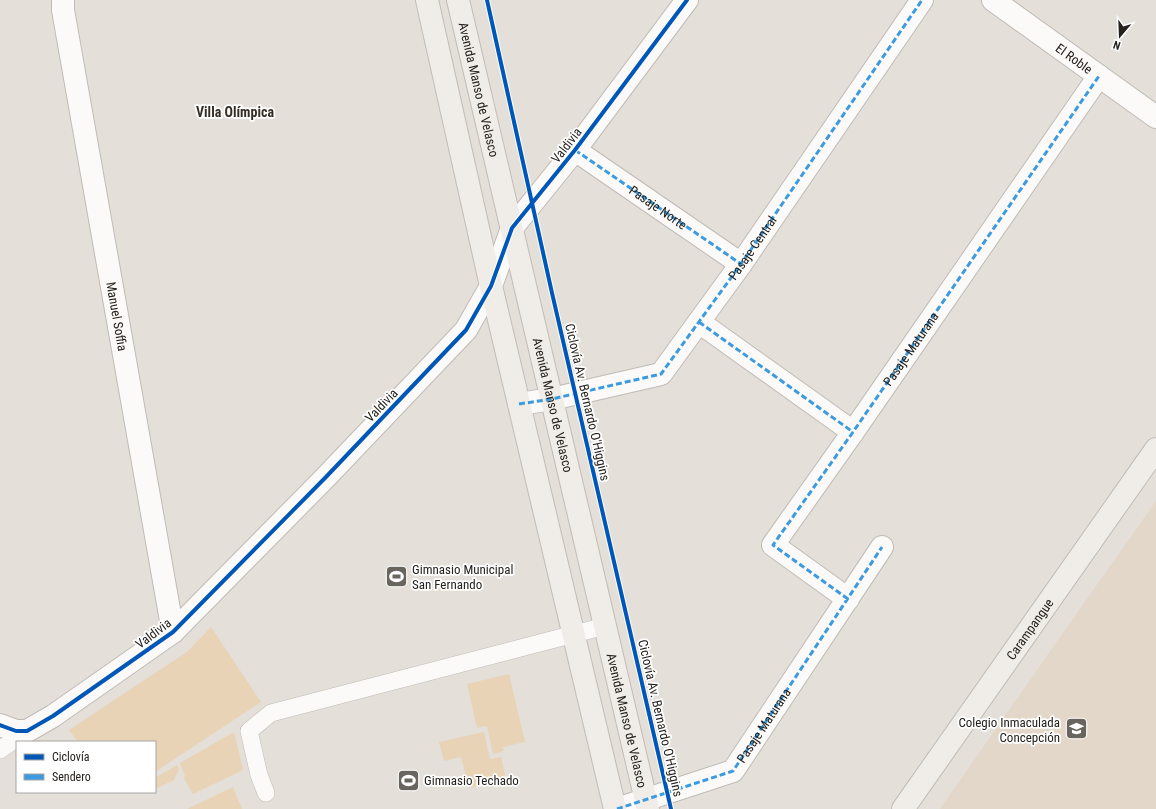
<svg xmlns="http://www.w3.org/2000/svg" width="1156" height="809" font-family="'Roboto Condensed',sans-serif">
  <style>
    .built { fill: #e2d7c9 }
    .green { fill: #e8d3b6 }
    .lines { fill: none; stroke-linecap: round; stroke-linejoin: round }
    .lane-casing { stroke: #c0bbb6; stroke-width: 18 }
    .street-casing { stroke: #c0bbb6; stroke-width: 24 }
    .secondary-casing { stroke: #c0bbb6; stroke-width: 24 }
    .lane { stroke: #fbfaf9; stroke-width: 17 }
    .street { stroke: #fbfaf9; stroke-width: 22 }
    .secondary { stroke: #f0ede8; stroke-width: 22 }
    .quiet { stroke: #3c9bdf; stroke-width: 3; stroke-dasharray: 6 3; stroke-linecap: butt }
    .cycleway-casing { stroke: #fff; stroke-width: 6 }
    .cycleway { stroke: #0057b8; stroke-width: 4 }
    .labels { text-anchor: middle; stroke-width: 3.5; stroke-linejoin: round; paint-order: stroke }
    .street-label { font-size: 13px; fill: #25211c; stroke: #fff }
    .poi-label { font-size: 13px; fill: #25211c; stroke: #fff; text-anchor: start }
    .neighbourhood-label { font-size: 14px; font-weight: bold; fill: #352d22; stroke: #fff }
  </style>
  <rect width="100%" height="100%" fill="#e4dfd8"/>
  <path class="built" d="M 1156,501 L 1156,809 L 940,809 L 1051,650 Z"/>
  <path class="green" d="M 211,627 L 261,702 L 155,772 L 155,742 L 78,742 L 69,730 L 187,652 Z
    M 509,674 L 525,742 L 503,747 L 504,751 L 493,754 L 487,726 L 477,728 L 467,684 Z
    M 234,732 L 243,770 L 193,794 L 184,778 L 185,776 L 180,763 Z
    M 484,732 L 490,759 L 501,757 L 505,775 L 502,779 L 469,788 L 461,757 L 444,761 L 439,742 Z
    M 177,765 L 179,769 L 174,780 L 155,789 L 155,778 Z
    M 233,787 L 242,809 L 187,809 Z"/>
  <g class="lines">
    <defs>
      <path id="lane" d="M 0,750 L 27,731
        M 266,793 L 259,775 L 249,731 L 271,713 L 605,626"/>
      <g id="street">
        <path id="s1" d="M 63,0 L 63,10 L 173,632"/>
        <path id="s2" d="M 993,0 L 1156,117"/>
        <path id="s3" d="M 575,150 L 741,264"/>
        <path d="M 699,322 L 853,432"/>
        <path id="s4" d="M 519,404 L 552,399 L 661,374 L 741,264 L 922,0"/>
        <path id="s5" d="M 848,599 L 773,545 L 853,432 L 1099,76"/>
        <path d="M 0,725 L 16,731 L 27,731 L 53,716 L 173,632 L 325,478 L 466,330 L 491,286 L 512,228 L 575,150 L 687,0"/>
        <path id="s6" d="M 617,809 L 733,771 L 882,547"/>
      </g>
      <g id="secondary">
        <path d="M 427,0 L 491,286 L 615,809"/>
        <path id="s7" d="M 458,0 L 648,809"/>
        <path id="s8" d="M 903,809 L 1156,449"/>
      </g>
    </defs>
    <use href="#lane" class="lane-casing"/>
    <use href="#street" class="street-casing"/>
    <use href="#secondary" class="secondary-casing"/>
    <use href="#lane" class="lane"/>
    <use href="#street" class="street"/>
    <use href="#secondary" class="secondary"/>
    <path class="quiet" d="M 575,150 L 741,264
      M 699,322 L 853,432
      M 519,404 L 552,399 L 661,374 L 741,264 L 922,0
      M 848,599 L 773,545 L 853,432 L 1099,76
      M 617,809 L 733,771 L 882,547"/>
    <defs>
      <path id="cycleway" d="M 487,0 L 552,293 L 671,809
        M 0,725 L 16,731 L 27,731 L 53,716 L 173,632 L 325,478 L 466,330 L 491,286 L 512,228 L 575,150 L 687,0"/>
    </defs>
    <use href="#cycleway" class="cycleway-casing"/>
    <use href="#cycleway" class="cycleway"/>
  </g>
  <defs>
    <symbol id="stadium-square" viewBox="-11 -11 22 22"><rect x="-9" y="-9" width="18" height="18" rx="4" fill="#68645e" stroke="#fff"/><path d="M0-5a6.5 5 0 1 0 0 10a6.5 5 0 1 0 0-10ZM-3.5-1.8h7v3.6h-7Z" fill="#fff"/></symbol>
    <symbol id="school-square" viewBox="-11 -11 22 22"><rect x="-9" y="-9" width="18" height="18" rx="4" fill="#68645e" stroke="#fff"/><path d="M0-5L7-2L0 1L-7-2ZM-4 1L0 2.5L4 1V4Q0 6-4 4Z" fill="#fff"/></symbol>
  </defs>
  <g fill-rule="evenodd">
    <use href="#stadium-square" x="384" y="564" width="25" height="25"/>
    <use href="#school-square" x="1064" y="716" width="25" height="25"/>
    <use href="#stadium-square" x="396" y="768" width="25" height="25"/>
  </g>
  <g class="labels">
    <g class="street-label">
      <text dy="5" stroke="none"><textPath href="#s2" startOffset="100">El Roble</textPath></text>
      <text dy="5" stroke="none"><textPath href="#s7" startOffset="92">Avenida Manso de Velasco</textPath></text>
      <text transform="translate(566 145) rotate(-52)" y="5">Valdivia</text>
      <text dy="5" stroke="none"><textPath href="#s3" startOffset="101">Pasaje Norte</textPath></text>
      <text dy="5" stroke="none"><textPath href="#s4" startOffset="301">Pasaje Central</textPath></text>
      <text dy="5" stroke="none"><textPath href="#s1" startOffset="321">Manuel Soffia</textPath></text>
      <text dy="5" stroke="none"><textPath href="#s5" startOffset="332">Pasaje Maturana</textPath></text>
      <text transform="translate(588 402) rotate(77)" y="5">Ciclovía Av. Bernardo O'Higgins</text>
      <text transform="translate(381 405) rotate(-46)" y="5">Valdivia</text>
      <text dy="5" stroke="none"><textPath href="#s7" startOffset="416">Avenida Manso de Velasco</textPath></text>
      <text dy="5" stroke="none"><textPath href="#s8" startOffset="220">Carampangue</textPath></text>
      <text transform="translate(153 633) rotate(-37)" y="5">Valdivia</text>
      <text transform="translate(661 718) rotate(77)" y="5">Ciclovía Av. Bernardo O'Higgins</text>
      <text dy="5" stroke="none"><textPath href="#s7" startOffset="740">Avenida Manso de Velasco</textPath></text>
      <text dy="5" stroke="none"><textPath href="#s6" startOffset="177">Pasaje Maturana</textPath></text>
    </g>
    <g class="poi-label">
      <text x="412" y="574">Gimnasio Municipal<tspan x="412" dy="15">San Fernando</tspan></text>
      <text x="1060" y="727" text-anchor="end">Colegio Inmaculada<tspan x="1060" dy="15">Concepción</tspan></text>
      <text x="424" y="785">Gimnasio Techado</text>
    </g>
    <g class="neighbourhood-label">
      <text x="235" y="117">Villa Olímpica</text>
    </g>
  </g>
  <rect x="16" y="741" width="140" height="52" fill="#ffffff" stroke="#a8a6a4"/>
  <rect x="24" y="754" width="20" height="6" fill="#0057b8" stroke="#a8a6a4"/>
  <text x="52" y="761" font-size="12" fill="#25211c">Ciclovía</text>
  <rect x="24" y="774" width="20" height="6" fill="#3c9bdf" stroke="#a8a6a4"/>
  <text x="52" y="781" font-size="12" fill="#25211c">Sendero</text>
  <g transform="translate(1120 36) rotate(199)" stroke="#ffffff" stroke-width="3" paint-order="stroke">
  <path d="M0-3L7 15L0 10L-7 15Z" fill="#25211c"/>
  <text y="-6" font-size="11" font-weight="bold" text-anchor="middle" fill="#25211c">N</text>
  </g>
</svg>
